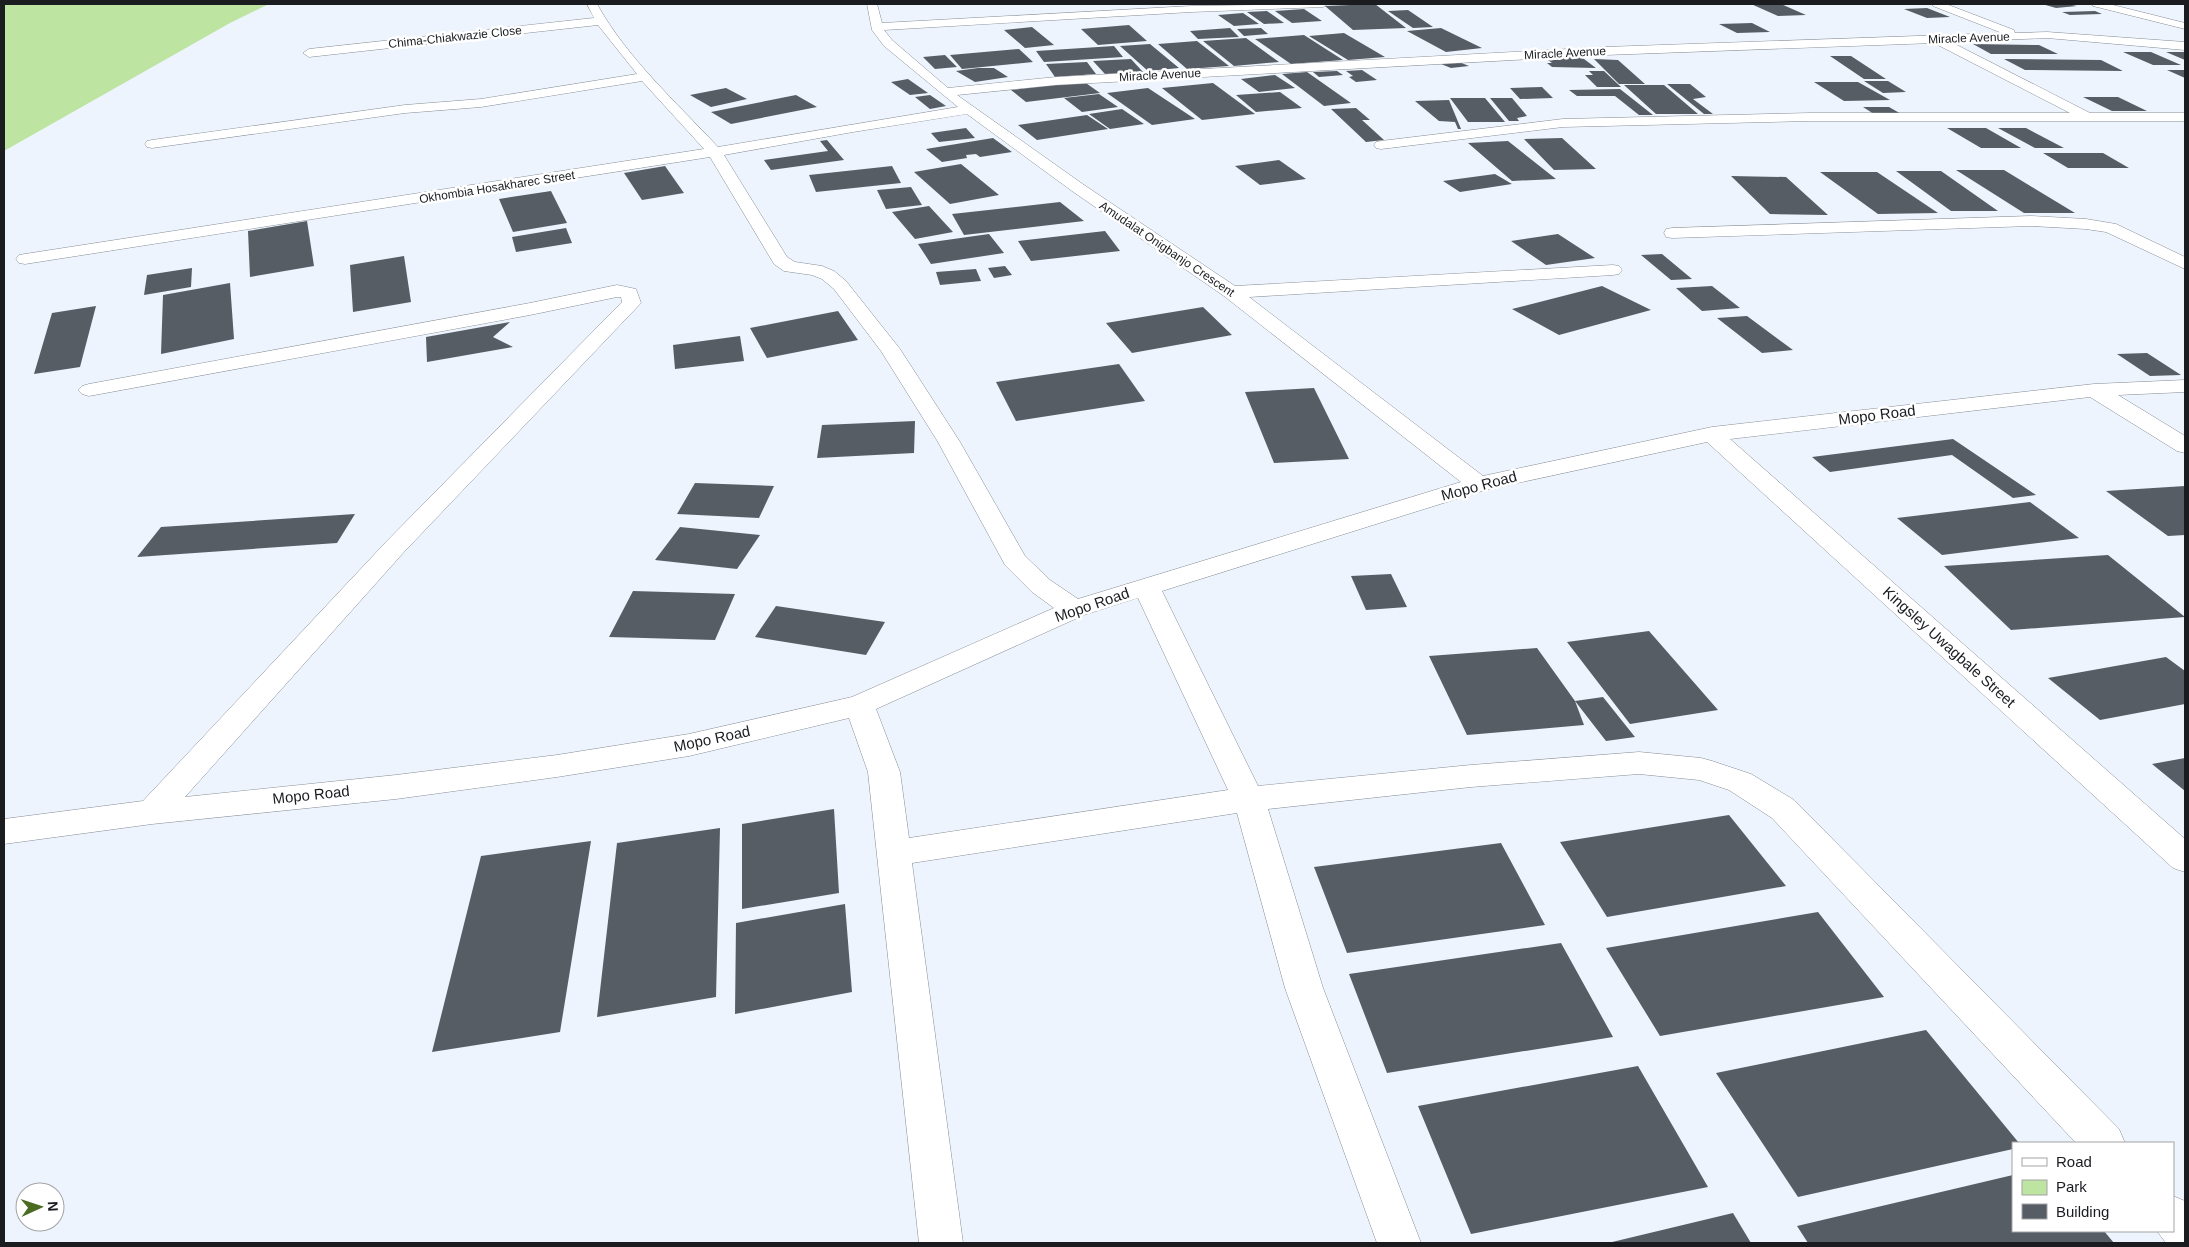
<svg xmlns="http://www.w3.org/2000/svg" width="2189" height="1247" font-family="Helvetica,sans-serif">
  <style>
    .green { fill: #bde4a0 }
    .building { fill: #575d65 }
    .lines { fill: none; stroke-linecap: round; stroke-linejoin: round }
    .minor-casing { stroke: #868c95; stroke-width: 1 }
    .minor { fill: #fff; fill-rule: evenodd }
    .labels { text-anchor: middle; stroke-width: 5; stroke-linejoin: round; paint-order: stroke }
    .far-street-label { font-size: 12px; fill: #1a1c20; stroke: #fff }
    .street-label { font-size: 15px; fill: #1a1c20; stroke: #fff }
  </style>
  <rect width="100%" height="100%" fill="#edf4fd"/>
  <path class="green" d="M 4,4 L 269,4 L 230,23 L 4,151 Z"/>
  <path class="building" d="M 1375,4 L 1406,28 L 1353,30 L 1325,6 Z
    M 1751,4 L 1781,4 L 1806,15 L 1778,16 Z
    M 2042,4 L 2067,4 L 2077,6 L 2056,8 Z
    M 1927,8 L 1950,17 L 1927,18 L 1904,9 Z
    M 1304,9 L 1322,21 L 1292,23 L 1275,11 Z
    M 1408,10 L 1433,27 L 1413,28 L 1388,11 Z
    M 1267,11 L 1284,23 L 1264,24 L 1247,12 Z
    M 2095,11 L 2102,14 L 2070,15 L 2062,12 Z
    M 1243,13 L 1259,24 L 1234,26 L 1218,15 Z
    M 1752,23 L 1770,32 L 1737,33 L 1719,24 Z
    M 1129,25 L 1147,41 L 1098,45 L 1081,29 Z
    M 1032,27 L 1054,45 L 1025,48 L 1004,30 Z
    M 1230,28 L 1239,37 L 1198,39 L 1190,31 Z
    M 1261,28 L 1268,34 L 1244,36 L 1237,29 Z
    M 1441,28 L 1482,48 L 1446,52 L 1407,31 Z
    M 1344,33 L 1385,57 L 1348,60 L 1309,36 Z
    M 1304,35 L 1343,60 L 1291,64 L 1255,39 Z
    M 1246,38 L 1279,62 L 1234,66 L 1203,41 Z
    M 1197,41 L 1229,66 L 1187,69 L 1158,44 Z
    M 1150,44 L 1179,68 L 1148,71 L 1120,46 Z
    M 1973,44 L 2039,45 L 2058,54 L 1991,54 Z
    M 1114,46 L 1123,57 L 1044,62 L 1036,51 Z
    M 1019,49 L 1033,62 L 962,69 L 950,55 Z
    M 2123,52 L 2151,52 L 2181,65 L 2153,65 Z
    M 2166,52 L 2185,52 L 2185,60 Z
    M 945,55 L 957,67 L 935,69 L 923,57 Z
    M 1580,56 L 1596,68 L 1552,67 L 1547,63 L 1552,63 L 1544,57 Z
    M 1830,56 L 1851,56 L 1886,79 L 1864,79 Z
    M 1131,59 L 1143,72 L 1105,74 L 1093,61 Z
    M 1594,59 L 1618,60 L 1645,84 L 1619,84 Z
    M 2004,59 L 2101,60 L 2123,71 L 2025,70 Z
    M 1087,62 L 1096,74 L 1055,77 L 1046,64 Z
    M 1459,62 L 1469,66 L 1451,68 L 1441,64 Z
    M 978,68 L 994,68 L 1008,77 L 975,82 L 956,71 Z
    M 1362,70 L 1377,80 L 1356,82 L 1349,77 L 1353,76 L 1346,71 Z
    M 2167,70 L 2185,70 L 2185,78 Z
    M 1337,71 L 1343,75 L 1319,77 L 1313,72 Z
    M 1589,71 L 1604,71 L 1621,87 L 1597,87 L 1585,75 L 1593,75 Z
    M 1307,72 L 1351,103 L 1324,106 L 1282,74 Z
    M 1275,75 L 1295,88 L 1259,92 L 1241,79 Z
    M 908,79 L 928,93 L 910,95 L 891,82 Z
    M 1083,81 L 1100,93 L 1026,102 L 1011,90 Z
    M 1864,81 L 1888,81 L 1906,92 L 1883,93 Z
    M 1814,82 L 1858,82 L 1890,100 L 1844,101 Z
    M 1213,83 L 1255,114 L 1202,120 L 1162,88 Z
    M 1667,84 L 1690,84 L 1706,97 L 1693,99 L 1713,114 L 1704,114 Z
    M 1624,85 L 1664,85 L 1698,114 L 1656,114 Z
    M 1542,87 L 1553,98 L 1520,99 L 1510,88 Z
    M 726,88 L 747,99 L 711,107 L 690,95 Z
    M 1148,88 L 1195,119 L 1152,125 L 1107,93 Z
    M 1620,89 L 1653,115 L 1639,115 L 1615,96 L 1577,96 L 1569,90 Z
    M 1280,92 L 1302,108 L 1256,112 L 1236,95 Z
    M 1099,94 L 1118,107 L 1082,112 L 1064,98 Z
    M 796,95 L 817,107 L 731,124 L 711,112 Z
    M 930,95 L 946,106 L 930,109 L 915,97 Z
    M 2083,97 L 2118,97 L 2147,111 L 2112,111 Z
    M 1450,98 L 1485,98 L 1505,122 L 1468,122 Z
    M 1490,98 L 1512,98 L 1527,116 L 1517,118 L 1519,121 L 1509,121 Z
    M 1449,100 L 1461,129 L 1458,129 L 1455,122 L 1439,121 L 1415,101 Z
    M 1863,107 L 1889,107 L 1903,115 L 1877,116 Z
    M 1356,108 L 1370,120 L 1362,120 L 1384,140 L 1366,142 L 1331,109 Z
    M 1122,109 L 1144,124 L 1110,129 L 1089,114 Z
    M 1087,115 L 1108,129 L 1037,140 L 1018,125 Z
    M 966,128 L 975,138 L 939,142 L 931,133 Z
    M 1947,128 L 1986,128 L 2021,148 L 1981,148 Z
    M 1998,128 L 2026,128 L 2064,148 L 2035,148 Z
    M 993,138 L 1012,152 L 980,157 L 976,154 L 966,155 L 967,158 L 942,162 L 926,149 Z
    M 1562,138 L 1596,169 L 1554,170 L 1524,139 Z
    M 827,140 L 844,160 L 771,170 L 764,160 L 828,151 L 820,141 Z
    M 1508,141 L 1556,179 L 1512,181 L 1468,143 Z
    M 2043,153 L 2103,153 L 2129,168 L 2068,168 Z
    M 1279,160 L 1306,179 L 1260,185 L 1235,166 Z
    M 961,164 L 999,195 L 950,204 L 914,172 Z
    M 665,166 L 684,193 L 642,200 L 624,173 Z
    M 892,166 L 901,183 L 816,192 L 809,175 Z
    M 1956,170 L 2004,170 L 2075,213 L 2024,213 Z
    M 1896,171 L 1941,171 L 1998,211 L 1951,211 Z
    M 1820,172 L 1877,172 L 1938,213 L 1878,214 Z
    M 1495,174 L 1512,184 L 1460,192 L 1443,181 Z
    M 1731,176 L 1786,177 L 1828,215 L 1770,214 Z
    M 911,187 L 922,205 L 886,209 L 877,190 Z
    M 551,191 L 567,223 L 513,232 L 499,199 Z
    M 1060,202 L 1084,221 L 964,235 L 952,214 Z
    M 929,206 L 953,232 L 915,239 L 892,212 Z
    M 307,221 L 314,266 L 250,277 L 248,231 Z
    M 566,228 L 572,243 L 516,252 L 512,237 Z
    M 1105,231 L 1120,251 L 1031,261 L 1018,241 Z
    M 989,234 L 1004,253 L 931,264 L 918,244 Z
    M 1558,234 L 1595,258 L 1546,265 L 1511,241 Z
    M 1662,254 L 1692,279 L 1671,280 L 1641,255 Z
    M 404,256 L 411,302 L 353,312 L 350,265 Z
    M 1005,266 L 1012,275 L 994,278 L 988,268 Z
    M 192,268 L 191,287 L 144,295 L 147,275 Z
    M 976,269 L 981,281 L 940,285 L 936,272 Z
    M 230,283 L 234,339 L 161,354 L 163,295 Z
    M 1602,286 L 1651,310 L 1559,335 L 1512,309 Z
    M 1712,286 L 1740,308 L 1702,311 L 1676,288 Z
    M 96,306 L 80,367 L 34,374 L 52,313 Z
    M 1203,307 L 1232,335 L 1132,353 L 1106,323 Z
    M 838,311 L 858,340 L 767,358 L 750,328 Z
    M 1747,316 L 1793,350 L 1762,353 L 1717,318 Z
    M 510,322 L 493,337 L 513,347 L 427,362 L 426,337 Z
    M 740,336 L 744,361 L 675,369 L 673,345 Z
    M 2147,353 L 2181,375 L 2150,376 L 2117,354 Z
    M 1119,364 L 1145,401 L 1016,421 L 996,382 Z
    M 1314,388 L 1349,459 L 1274,463 L 1245,392 Z
    M 915,421 L 914,453 L 817,458 L 822,425 Z
    M 1953,439 L 2036,495 L 2013,498 L 1952,455 L 1830,472 L 1812,457 Z
    M 695,483 L 774,486 L 759,518 L 677,514 Z
    M 2185,486 L 2185,535 L 2168,536 L 2106,491 Z
    M 2030,502 L 2079,538 L 1942,555 L 1897,518 Z
    M 355,514 L 337,543 L 137,557 L 161,527 Z
    M 680,527 L 760,535 L 737,569 L 655,560 Z
    M 2108,555 L 2185,617 L 2011,630 L 1944,566 Z
    M 1391,574 L 1407,607 L 1366,610 L 1351,576 Z
    M 633,591 L 735,594 L 715,640 L 609,637 Z
    M 776,606 L 885,622 L 866,655 L 755,637 Z
    M 1649,631 L 1718,710 L 1630,724 L 1567,642 Z
    M 1537,648 L 1575,701 L 1584,725 L 1467,735 L 1429,656 Z
    M 2166,657 L 2185,671 L 2185,704 L 2100,720 L 2048,678 Z
    M 1603,697 L 1635,737 L 1606,741 L 1575,701 Z
    M 2185,758 L 2185,791 L 2152,764 Z
    M 834,809 L 839,893 L 742,909 L 742,824 Z
    M 1729,815 L 1786,886 L 1607,917 L 1560,842 Z
    M 720,828 L 716,997 L 597,1017 L 617,843 Z
    M 591,841 L 560,1032 L 432,1052 L 481,856 Z
    M 1501,843 L 1545,925 L 1347,953 L 1314,867 Z
    M 845,904 L 852,992 L 735,1014 L 736,923 Z
    M 1818,912 L 1884,997 L 1660,1036 L 1606,948 Z
    M 1561,943 L 1613,1037 L 1387,1073 L 1349,974 Z
    M 1926,1030 L 2019,1143 L 2013,1143 L 2013,1149 L 1798,1197 L 1716,1073 Z
    M 1638,1066 L 1708,1187 L 1471,1234 L 1418,1106 Z
    M 2013,1175 L 2013,1231 L 2104,1231 L 2114,1243 L 1808,1243 L 1797,1226 Z
    M 1733,1213 L 1751,1243 L 1608,1243 Z"/>
  <g class="lines">
    <defs>
      <path id="minor" d="M 587,4 L 597,4 C 627,58 676,102 718,147 L 958,107 L 884,46 L 872,30 L 867,4 L 877,4 L 882,23 L 1191,6 L 1328,4 L 1323,7 L 1191,12 L 884,30 L 892,40 L 948,88 L 1056,77 L 1605,47 L 2002,33 L 1933,6 L 1932,4 L 1946,4 L 2014,30 L 2015,33 L 2047,32 L 2185,42 L 2185,50 L 2047,38 L 1951,42 L 2090,113 L 2185,113 L 2185,121 L 1810,121 L 1563,127 L 1381,149 L 1376,148 L 1374,145 L 1376,142 L 1381,141 L 1563,119 L 1810,113 L 2070,113 L 1934,43 L 1605,55 L 1056,85 L 957,95 L 1084,185 L 1235,286 L 1613,265 L 1619,266 L 1622,270 L 1619,274 L 1613,275 L 1249,297 L 1483,476 L 1712,427 L 2094,384 L 2185,380 L 2185,392 L 2118,395 L 2185,436 L 2185,453 L 2177,451 L 2090,397 L 1730,439 L 2185,839 L 2185,872 L 2173,868 L 1707,442 L 1485,490 L 1162,591 L 1258,786 L 1471,765 L 1639,752 L 1701,758 L 1712,761 L 1751,774 L 1794,800 L 2119,1129 L 2125,1143 L 2076,1143 L 1772,818 L 1729,790 L 1699,780 L 1639,774 L 1471,787 L 1268,809 L 1323,988 L 1421,1243 L 1377,1243 L 1285,988 L 1237,813 L 912,863 L 963,1243 L 919,1243 L 868,772 L 849,718 L 689,756 L 557,777 L 396,799 L 152,824 L 4,844 L 4,819 L 143,801 L 386,542 L 622,302 L 621,297 L 617,297 L 530,315 L 89,396 L 82,394 L 78,390 L 82,386 L 89,384 L 530,303 L 617,285 L 636,289 L 641,303 L 404,552 L 185,797 L 396,775 L 557,755 L 689,734 L 852,697 L 1054,608 L 1032,592 L 1005,565 L 938,442 L 881,351 L 834,289 L 822,279 L 812,275 L 784,271 L 774,264 L 710,157 L 25,264 L 19,263 L 16,259 L 19,255 L 25,254 L 704,149 L 642,81 L 481,107 L 405,113 L 152,148 L 147,147 L 145,144 L 147,141 L 152,140 L 405,105 L 481,99 L 637,74 L 598,25 L 309,57 L 303,53 L 309,49 L 594,18 ZM 967,114 L 1072,191 L 1224,296 L 1461,482 L 1078,599 L 1050,580 L 1025,556 L 960,442 L 900,349 L 846,281 L 834,271 L 822,266 L 795,262 L 787,257 L 724,155 L 853,132 ZM 1138,598 L 1228,790 L 909,838 L 900,772 L 876,709 L 1084,615 Z
        M 2092,4 L 2109,4 L 2185,23 L 2185,29 L 2093,6 Z
        M 2031,216 L 2086,219 L 2116,224 L 2185,257 L 2185,269 L 2106,232 L 2086,229 L 2031,226 L 1672,238 L 1666,237 L 1664,233 L 1666,229 L 1672,228 Z
        M 2173,1196 L 2185,1201 L 2185,1243 L 2166,1243 L 2157,1231 L 2173,1231 Z"/>
    </defs>
    <use href="#minor" class="minor-casing"/>
    <use href="#minor" class="minor"/>
  </g>
  <g class="labels">
    <g class="far-street-label">
      <text transform="translate(455 37) rotate(-6)" y="4">Chima-Chiakwazie Close</text>
      <text transform="translate(1969 38) rotate(-2)" y="4">Miracle Avenue</text>
      <text transform="translate(1565 53) rotate(-3)" y="4">Miracle Avenue</text>
      <text transform="translate(1160 75) rotate(-3)" y="4">Miracle Avenue</text>
      <text transform="translate(497 187) rotate(-9)" y="4">Okhombia Hosakharec Street</text>
      <text transform="translate(1167 249) rotate(34)" y="4">Amudalat Onigbanjo Crescent</text>
    </g>
    <g class="street-label">
      <text transform="translate(1877 415) rotate(-7)" y="5">Mopo Road</text>
      <text transform="translate(1479 486) rotate(-15)" y="5">Mopo Road</text>
      <text transform="translate(1092 605) rotate(-19)" y="5">Mopo Road</text>
      <text transform="translate(1949 647) rotate(42)" y="5">Kingsley Uwagbale Street</text>
      <text transform="translate(712 739) rotate(-12)" y="5">Mopo Road</text>
      <text transform="translate(311 795) rotate(-6)" y="5">Mopo Road</text>
    </g>
  </g>
  <rect width="2189" height="1247" fill="none" stroke="#1a1c20" stroke-width="10"/>
  <rect x="2012" y="1142" width="162" height="90" fill="#ffffff" stroke="#a3a4a6"/>
  <rect x="2022" y="1158" width="25" height="8" fill="#ffffff" stroke="#a3a4a6"/>
  <text x="2056" y="1167" font-size="15" fill="#1a1c20">Road</text>
  <rect x="2022" y="1180" width="25" height="15" fill="#bde4a0" stroke="#a3a4a6"/>
  <text x="2056" y="1192" font-size="15" fill="#1a1c20">Park</text>
  <rect x="2022" y="1204" width="25" height="15" fill="#575d65" stroke="#a3a4a6"/>
  <text x="2056" y="1217" font-size="15" fill="#1a1c20">Building</text>
  <g transform="translate(40 1207) rotate(87)"><circle r="24" fill="#ffffff" stroke="#a3a4a6"/>
  <path d="M0-4L9 19L0 12L-9 19Z" fill="#4a6b22"/>
  <text y="-8" font-size="14" font-weight="bold" text-anchor="middle" fill="#1a1c20">N</text>
  </g>
</svg>
